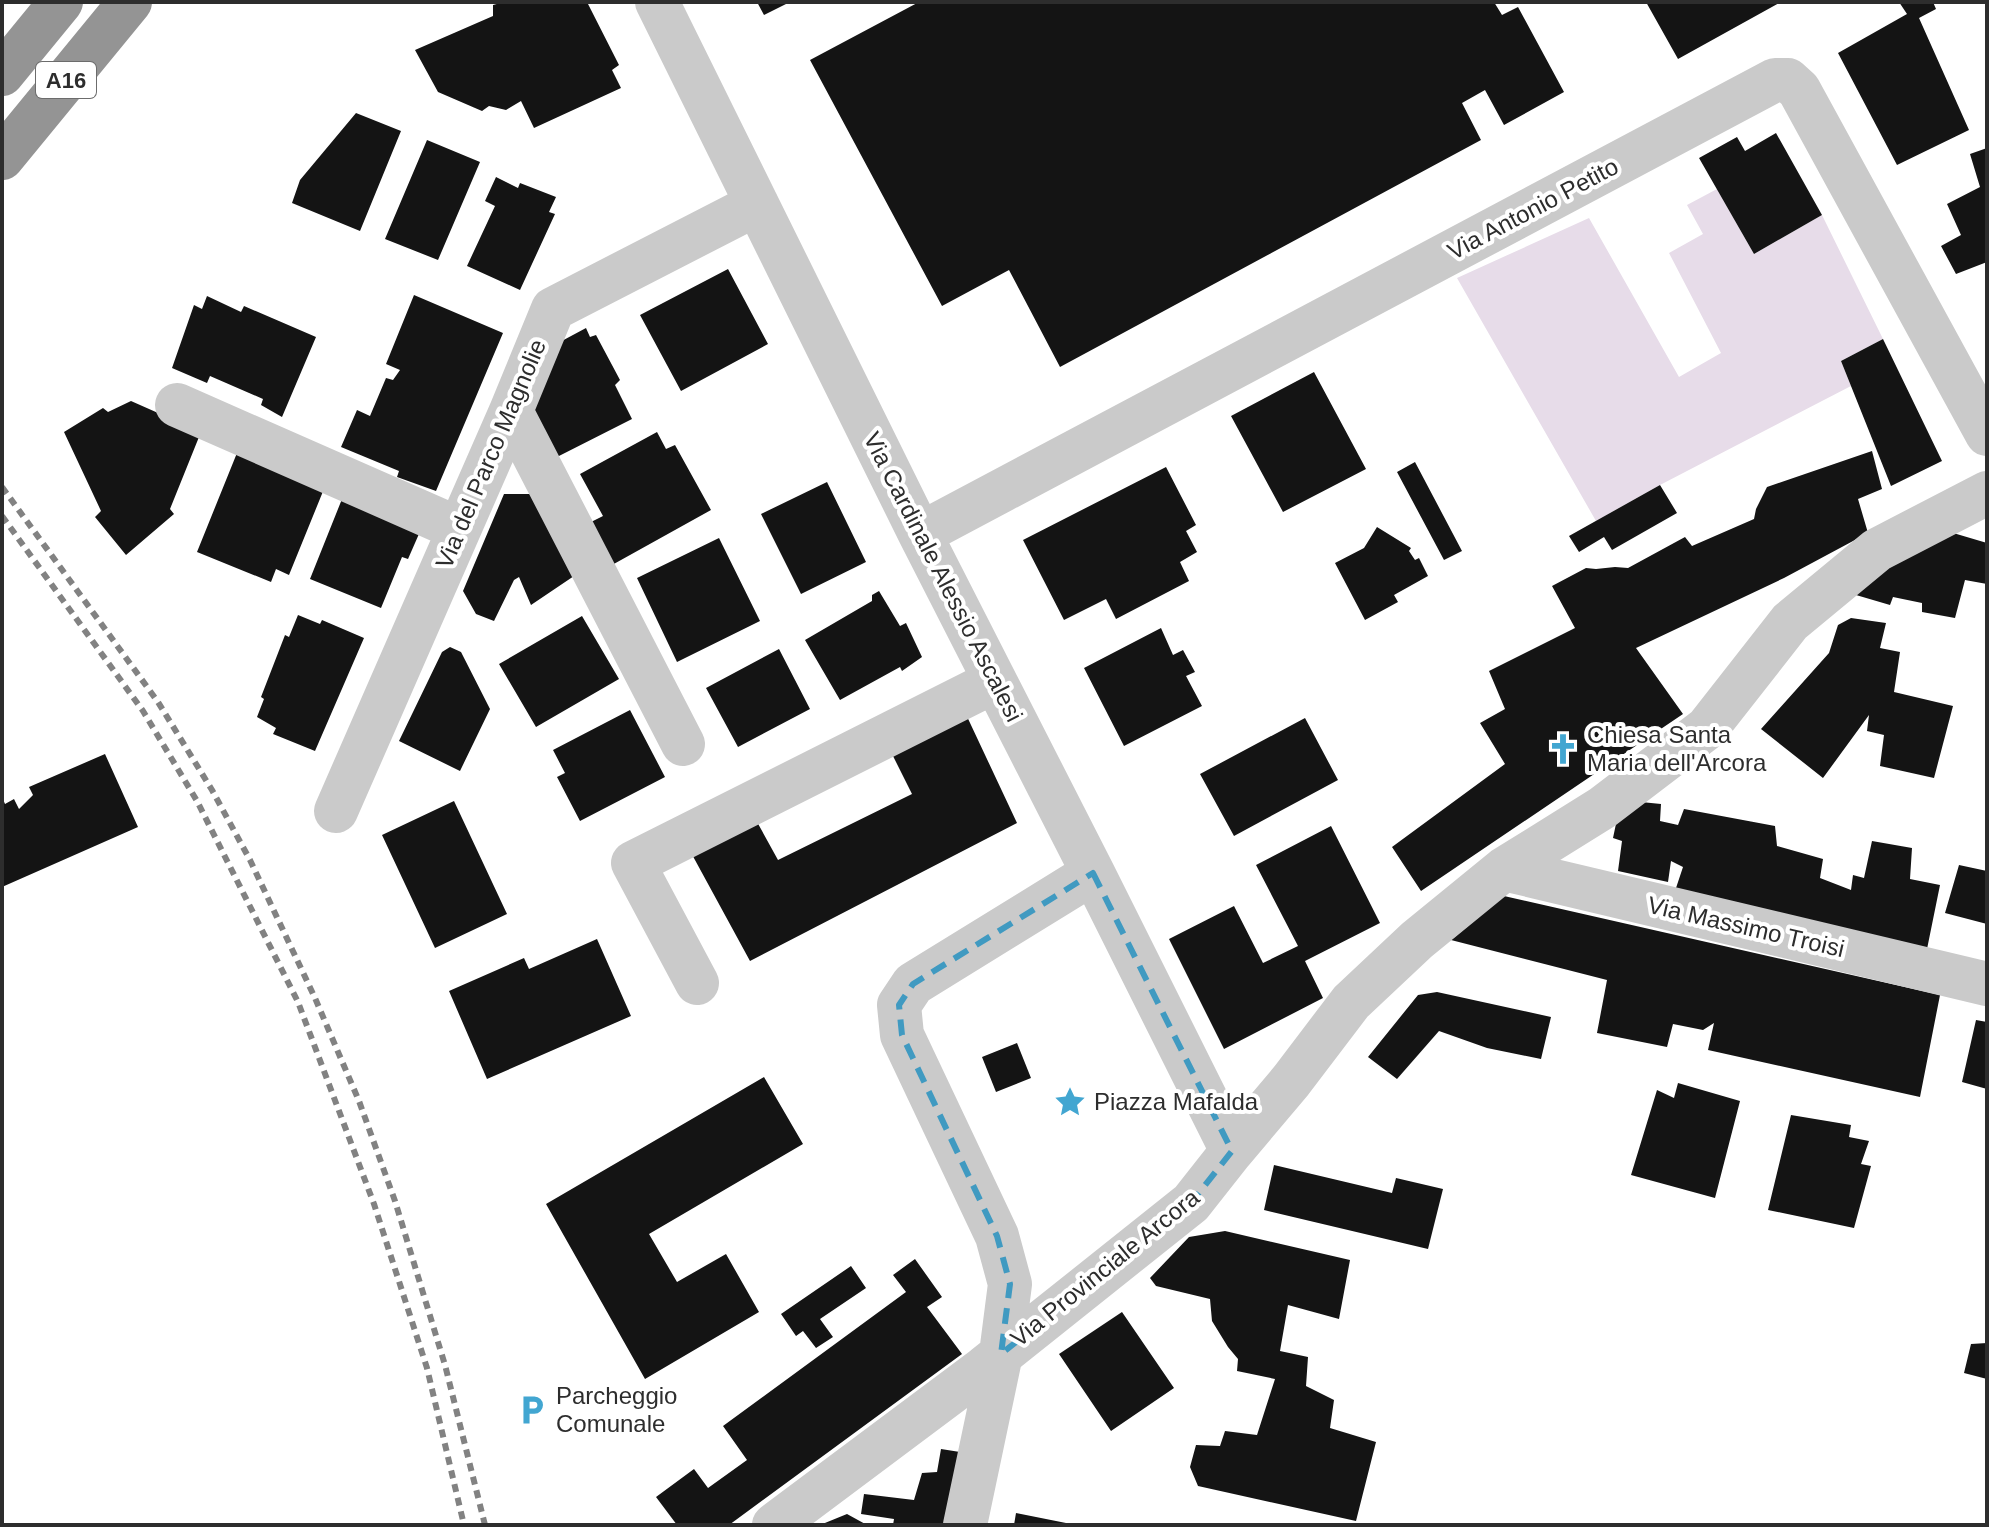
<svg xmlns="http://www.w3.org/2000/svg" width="1989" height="1527" font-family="Arial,sans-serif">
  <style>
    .green { fill: #e7dce9 }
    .building { fill: #141414 }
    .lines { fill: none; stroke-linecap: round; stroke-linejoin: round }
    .minor { stroke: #cacaca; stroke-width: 44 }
    .highway { stroke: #949494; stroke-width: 44 }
    .rail { stroke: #828282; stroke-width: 6; stroke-dasharray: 8 6; stroke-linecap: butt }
    .marked { fill: none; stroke: #409ac1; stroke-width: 6; stroke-dasharray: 16 10; stroke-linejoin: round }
    .labels { text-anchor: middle; stroke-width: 8; stroke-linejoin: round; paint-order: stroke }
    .shield { fill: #fff; stroke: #6c6c6c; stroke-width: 2 }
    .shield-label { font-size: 22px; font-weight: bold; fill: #2d2d2d }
    .street-label { font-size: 24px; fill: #2d2d2d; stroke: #fff }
    .poi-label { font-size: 24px; fill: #2d2d2d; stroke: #fff; text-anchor: start }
  </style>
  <rect width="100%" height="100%" fill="#fff"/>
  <path class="green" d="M 1717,189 L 1754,254 L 1822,215 L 1883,339 L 1841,361 L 1851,386 L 1660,485 L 1596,521 L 1457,278 L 1589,218 L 1679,377 L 1721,353 L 1669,253 L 1703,234 L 1687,205 Z"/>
  <path class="building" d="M 504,2 L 587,2 L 619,65 L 612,70 L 621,88 L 534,128 L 521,101 L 506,110 L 489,106 L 482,111 L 438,92 L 415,50 L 493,16 L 493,5 Z
    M 757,2 L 790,2 L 764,15 Z
    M 919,2 L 1494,2 L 1502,15 L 1518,7 L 1564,92 L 1504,125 L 1485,90 L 1462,103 L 1481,140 L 1060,367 L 1009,270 L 942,306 L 810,60 Z
    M 1646,2 L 1781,2 L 1678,59 Z
    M 1899,2 L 1933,2 L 1936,9 L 1919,18 L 1969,130 L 1897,165 L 1838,53 L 1907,14 Z
    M 356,113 L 401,131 L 360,231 L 292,203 L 300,180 Z
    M 1776,133 L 1822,215 L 1754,254 L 1699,158 L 1737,137 L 1745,151 Z
    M 427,140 L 480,162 L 438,260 L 385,239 Z
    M 1987,148 L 1987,262 L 1956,274 L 1941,246 L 1961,235 L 1947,204 L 1980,187 L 1970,154 Z
    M 496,177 L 518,188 L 520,183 L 556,197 L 549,212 L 555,214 L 520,290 L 467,266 L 495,206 L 485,201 Z
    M 728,269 L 768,344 L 681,391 L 640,315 Z
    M 414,295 L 503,333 L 436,491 L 397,477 L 399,471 L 341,447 L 357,410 L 370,416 L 386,378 L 393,380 L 400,370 L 386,364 Z
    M 207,296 L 241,312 L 244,306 L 316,337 L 282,417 L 261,405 L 263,399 L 210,376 L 207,383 L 172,368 L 194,305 L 202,309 Z
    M 586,328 L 590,337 L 596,335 L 620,380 L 615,385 L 632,419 L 555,458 L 529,408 L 558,343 Z
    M 1883,339 L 1942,461 L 1891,486 L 1841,361 Z
    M 1314,372 L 1366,469 L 1283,512 L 1231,416 Z
    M 131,401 L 201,432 L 170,509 L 174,514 L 126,555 L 95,517 L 101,511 L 64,432 L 103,408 L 108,412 Z
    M 657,432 L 666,449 L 675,445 L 711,510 L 612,565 L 589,523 L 603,516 L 580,474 Z
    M 239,448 L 326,484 L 289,575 L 276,569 L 271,582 L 197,552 Z
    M 1872,451 L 1882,489 L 1858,499 L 1868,533 L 1784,578 L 1636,648 L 1683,714 L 1421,891 L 1392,847 L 1505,764 L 1480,723 L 1505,709 L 1489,671 L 1575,628 L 1552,586 L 1586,568 L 1596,569 L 1615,567 L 1628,568 L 1685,537 L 1692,546 L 1754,519 L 1756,509 L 1767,487 Z
    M 1415,462 L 1462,551 L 1444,560 L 1397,472 Z
    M 1166,467 L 1196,525 L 1186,531 L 1197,552 L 1180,562 L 1189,581 L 1116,619 L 1106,599 L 1064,620 L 1023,540 Z
    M 827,482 L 866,562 L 801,594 L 761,514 Z
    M 1660,485 L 1677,513 L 1612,550 L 1604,537 L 1579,552 L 1569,536 Z
    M 344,494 L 422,527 L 408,559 L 402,557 L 381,608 L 310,579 Z
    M 504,494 L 533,494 L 574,576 L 531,605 L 519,577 L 514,580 L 494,621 L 476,614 L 463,591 Z
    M 1377,527 L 1411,548 L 1409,551 L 1415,560 L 1419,558 L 1428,576 L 1394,595 L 1398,602 L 1365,620 L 1335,563 L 1364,548 Z
    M 1933,527 L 1987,543 L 1987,584 L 1965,580 L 1955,618 L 1922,612 L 1922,603 L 1893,597 L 1890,605 L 1856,595 Z
    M 719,538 L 760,621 L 677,662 L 637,578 Z
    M 879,591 L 900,626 L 906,623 L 922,657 L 902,671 L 900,667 L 840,700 L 805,640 L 872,601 L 872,595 Z
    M 298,615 L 320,624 L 322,620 L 364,638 L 315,751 L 273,734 L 276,728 L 257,717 L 264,699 L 261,697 L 285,635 L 289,637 Z
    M 582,616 L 619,679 L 536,727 L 499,664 Z
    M 1851,618 L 1886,623 L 1880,648 L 1900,652 L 1894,692 L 1953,706 L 1934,778 L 1880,766 L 1884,735 L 1867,731 L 1869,715 L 1823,778 L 1761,729 L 1829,653 L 1838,625 Z
    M 1161,628 L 1173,655 L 1183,650 L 1195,672 L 1186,676 L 1202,706 L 1124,746 L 1084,668 Z
    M 450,647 L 461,652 L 490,709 L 460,771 L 399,741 L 442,652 Z
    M 779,649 L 810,709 L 738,747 L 706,688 Z
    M 963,708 L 1017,823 L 750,961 L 689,849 L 751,811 L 778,860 L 912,794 L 888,746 Z
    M 630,710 L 665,777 L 580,821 L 557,777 L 565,773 L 553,750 Z
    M 1305,718 L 1338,780 L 1234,836 L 1200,774 Z
    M 105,754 L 138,827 L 2,887 L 2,797 L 5,804 L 14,799 L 19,809 L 33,795 L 29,787 Z
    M 1621,800 L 1661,804 L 1660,821 L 1678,825 L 1684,809 L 1775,826 L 1777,846 L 1823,859 L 1820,878 L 1851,890 L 1853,875 L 1864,878 L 1872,841 L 1912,848 L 1910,879 L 1940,885 L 1926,954 L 1672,900 L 1683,867 L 1671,861 L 1668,882 L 1618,871 L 1622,841 L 1613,838 Z
    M 454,801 L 507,914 L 435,948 L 382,835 Z
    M 1331,826 L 1380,923 L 1305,961 L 1323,998 L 1224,1049 L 1169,939 L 1234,906 L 1263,963 L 1298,946 L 1256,865 Z
    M 1959,865 L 1987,871 L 1987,924 L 1945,913 Z
    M 1504,896 L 1940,995 L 1920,1097 L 1708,1050 L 1714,1023 L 1703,1030 L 1673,1024 L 1667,1047 L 1597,1033 L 1607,980 L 1451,940 Z
    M 597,939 L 631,1016 L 487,1079 L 449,991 L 524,958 L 529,969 Z
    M 1437,992 L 1551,1017 L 1541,1059 L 1487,1048 L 1439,1031 L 1397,1079 L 1368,1057 L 1418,995 Z
    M 1976,1020 L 1987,1022 L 1987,1089 L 1962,1082 Z
    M 1017,1043 L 1031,1078 L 996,1092 L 982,1057 Z
    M 764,1077 L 803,1144 L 649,1234 L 677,1282 L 726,1254 L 759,1312 L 645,1379 L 546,1204 Z
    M 1678,1083 L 1740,1101 L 1715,1198 L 1631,1175 L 1657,1090 L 1674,1098 Z
    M 1791,1115 L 1851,1125 L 1849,1137 L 1869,1141 L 1861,1164 L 1871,1166 L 1854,1228 L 1768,1210 Z
    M 1274,1165 L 1392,1193 L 1396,1178 L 1443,1189 L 1428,1249 L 1264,1210 Z
    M 1225,1231 L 1350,1260 L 1339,1319 L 1288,1305 L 1280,1351 L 1308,1357 L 1306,1386 L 1334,1400 L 1330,1428 L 1376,1442 L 1356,1521 L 1198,1486 L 1190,1467 L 1196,1445 L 1220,1446 L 1225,1431 L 1257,1435 L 1275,1379 L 1237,1371 L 1238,1359 L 1228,1347 L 1212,1321 L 1210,1299 L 1156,1286 L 1150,1278 L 1189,1237 Z
    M 915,1259 L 942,1297 L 927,1307 L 962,1354 L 729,1525 L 677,1525 L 656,1497 L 694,1469 L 708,1488 L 747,1460 L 723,1426 L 906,1292 L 893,1275 Z
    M 851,1266 L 866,1288 L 820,1319 L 833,1337 L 816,1348 L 803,1331 L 796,1336 L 781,1314 Z
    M 1122,1312 L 1174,1388 L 1111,1431 L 1059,1354 Z
    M 1987,1343 L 1987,1379 L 1964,1373 L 1971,1344 Z
    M 941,1449 L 960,1452 L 944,1525 L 893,1525 L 894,1519 L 861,1514 L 864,1494 L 914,1500 L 922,1473 L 937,1472 Z
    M 1016,1513 L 1071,1524 L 1071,1525 L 1014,1525 Z
    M 847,1514 L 867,1525 L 820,1525 Z"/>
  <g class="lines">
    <path class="minor" d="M 657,2 L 920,534 L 1093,873 L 1232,1151
      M 177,405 L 459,529
      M 511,411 L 683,744
      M 920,534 L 1775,80 L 1788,80 L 1799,90 L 1987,434
      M 336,811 L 511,411 L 553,309 L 757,204
      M 1504,869 L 1987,984
      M 697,983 L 633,863 L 995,681
      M 774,1525 L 984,1368 L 1191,1203 L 1232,1151 L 1291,1081 L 1351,1002 L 1417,940 L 1504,869 L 1602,808 L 1707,728 L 1790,622 L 1877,550 L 1987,493
      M 965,1525 L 1001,1354 L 1010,1284 L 997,1236 L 902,1035 L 899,1005 L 913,984 L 1093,873"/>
    <path class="highway" d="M 2,74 L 61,2
      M 2,158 L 130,2"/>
    <path class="rail" d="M 2,487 L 158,702 L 212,790 L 250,860 L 315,998 L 359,1101 L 395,1201 L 445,1365 L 485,1525
      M 2,516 L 143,711 L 197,801 L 298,1002 L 374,1204 L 427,1368 L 464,1525"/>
  </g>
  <path class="marked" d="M 1093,873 L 1232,1151 L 1191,1203 L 1001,1354 L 1010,1284 L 997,1236 L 902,1035 L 899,1005 L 913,984 Z"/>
  <defs>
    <symbol id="church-bare" viewBox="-9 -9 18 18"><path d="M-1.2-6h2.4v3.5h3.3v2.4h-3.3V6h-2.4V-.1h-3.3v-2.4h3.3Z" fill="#42a6d1" stroke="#fff" stroke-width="2.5" paint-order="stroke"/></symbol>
    <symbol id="sight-bare" viewBox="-9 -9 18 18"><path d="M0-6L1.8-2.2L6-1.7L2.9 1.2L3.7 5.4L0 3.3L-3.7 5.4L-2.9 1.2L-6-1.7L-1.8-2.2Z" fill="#42a6d1" stroke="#fff" stroke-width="2.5" paint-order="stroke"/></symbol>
    <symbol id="parking-bare" viewBox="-9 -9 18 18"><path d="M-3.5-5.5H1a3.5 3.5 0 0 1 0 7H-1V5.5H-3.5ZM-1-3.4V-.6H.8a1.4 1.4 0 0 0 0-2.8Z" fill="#42a6d1" stroke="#fff" stroke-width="2.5" paint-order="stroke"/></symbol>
  </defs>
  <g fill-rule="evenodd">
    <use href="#church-bare" x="1541" y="727" width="44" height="44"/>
    <use href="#sight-bare" x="1048" y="1080" width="44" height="44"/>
    <use href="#parking-bare" x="510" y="1388" width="44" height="44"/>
  </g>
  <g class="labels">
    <rect class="shield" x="36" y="62" width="60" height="36" rx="6"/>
    <g class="shield-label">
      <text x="66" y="88">A16</text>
    </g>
    <g class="street-label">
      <text transform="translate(1533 209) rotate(-28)" y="8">Via Antonio Petito</text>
      <text transform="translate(491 454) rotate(-67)" y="8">Via del Parco Magnolie</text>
      <text transform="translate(943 577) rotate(63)" y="8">Via Cardinale Alessio Ascalesi</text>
      <text transform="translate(1746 927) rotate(13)" y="8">Via Massimo Troisi</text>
      <text transform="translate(1105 1268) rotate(-39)" y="8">Via Provinciale Arcora</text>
    </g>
    <g class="poi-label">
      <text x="1587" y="743">Chiesa Santa<tspan x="1587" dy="28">Maria dell'Arcora</tspan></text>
      <text x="1094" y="1110">Piazza Mafalda</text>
      <text x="556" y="1404">Parcheggio<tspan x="556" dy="28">Comunale</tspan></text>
    </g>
  </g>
  <rect width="1989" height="1527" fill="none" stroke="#2d2d2d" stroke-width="8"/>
</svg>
